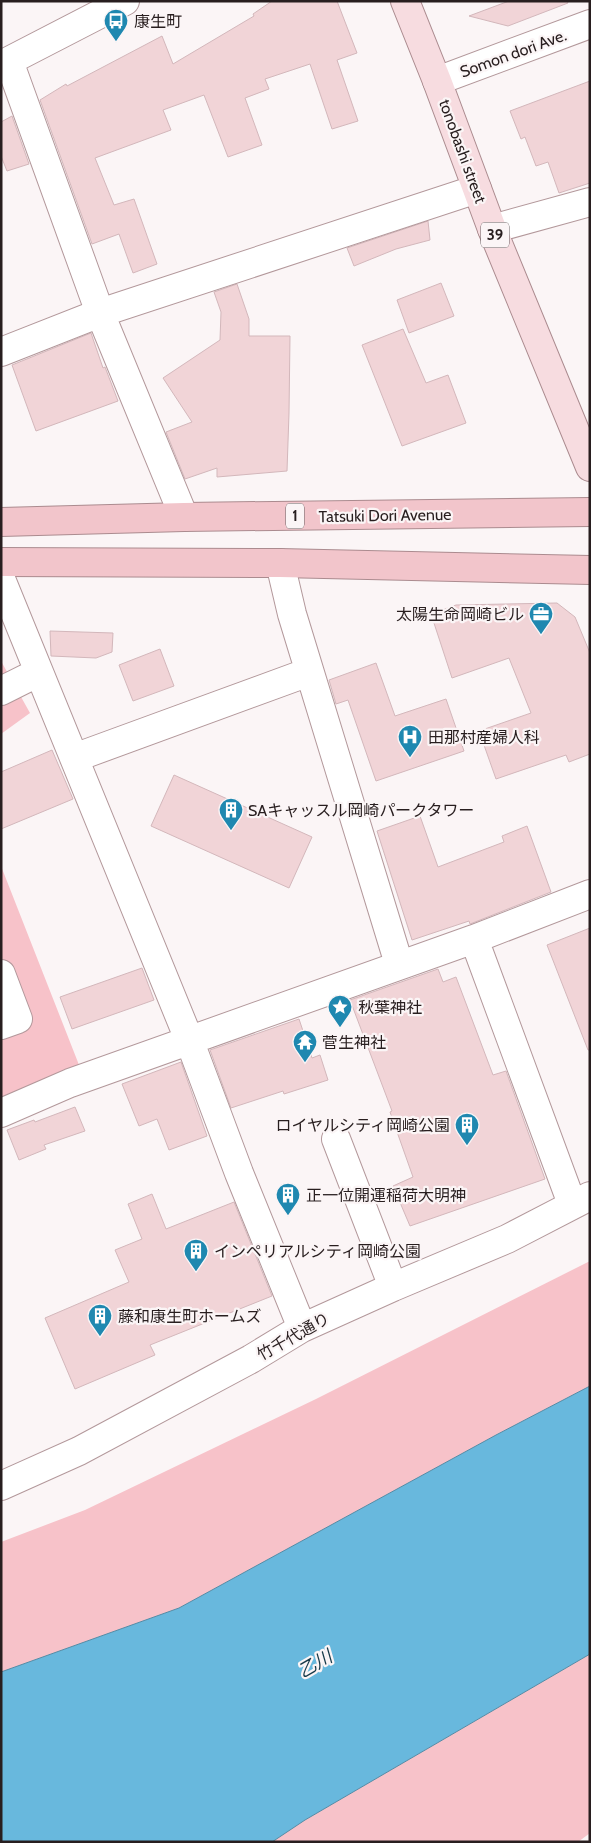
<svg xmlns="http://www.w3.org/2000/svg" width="591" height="1843" font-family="Cabin,'Noto Sans JP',sans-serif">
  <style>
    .green { fill: #f7c2c9 }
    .water { fill: #68b8dd; stroke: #558aa4 }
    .building { fill: #f1d4d7; stroke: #d3b7bb }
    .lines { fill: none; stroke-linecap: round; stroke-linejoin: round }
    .minor-casing { stroke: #b3989b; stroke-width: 30 }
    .major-casing { stroke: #ab8b8f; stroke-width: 30 }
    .highway-casing { stroke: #ab8b8f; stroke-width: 30 }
    .minor { stroke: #fff; stroke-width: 28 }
    .major { stroke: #f7dce0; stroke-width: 28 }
    .highway { stroke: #f2c5cb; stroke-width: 28 }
    .labels { text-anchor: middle; stroke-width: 4.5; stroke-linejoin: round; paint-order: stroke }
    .shield { fill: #fbf5f6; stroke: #675e60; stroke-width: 1 }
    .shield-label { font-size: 15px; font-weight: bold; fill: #281e1f }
    .poi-label { font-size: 16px; fill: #281e1f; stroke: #fbf5f6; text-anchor: start }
    .street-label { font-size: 16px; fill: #281e1f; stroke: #fbf5f6 }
    .water-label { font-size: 18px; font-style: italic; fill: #153949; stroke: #fbf5f6 }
  </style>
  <rect width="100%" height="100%" fill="#fbf5f6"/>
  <path class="green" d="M 1,661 L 30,713 L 1,734 Z
    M 1,866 L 81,1070 L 1,1101 Z
    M 590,1261 L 590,1386 L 496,1435 L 179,1608 L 1,1672 L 1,1542 L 85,1510 L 316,1399 Z
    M 590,1654 L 590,1833 L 578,1842 L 272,1842 L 305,1820 Z"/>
  <path class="water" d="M 590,1386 L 590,1654 L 305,1820 L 272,1842 L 1,1842 L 1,1672 L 179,1608 L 496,1435 Z"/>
  <path class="building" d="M 272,1 L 337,1 L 357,53 L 337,60 L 358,121 L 332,129 L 310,64 L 265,79 L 269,89 L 245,98 L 262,145 L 228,157 L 204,95 L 163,110 L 171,130 L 95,158 L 114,205 L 134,199 L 157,264 L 133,273 L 119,234 L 92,244 L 40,100 L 66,84 L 67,86 L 162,36 L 173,64 L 254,16 L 253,14 Z
    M 509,1 L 567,1 L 568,3 L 508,26 L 469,16 Z
    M 590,81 L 590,183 L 559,193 L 548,162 L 536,166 L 525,137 L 521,139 L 510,111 Z
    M 12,116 L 29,164 L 7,171 L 1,156 L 1,122 Z
    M 428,221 L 430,240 L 396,249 L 354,266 L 347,248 Z
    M 441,283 L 454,316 L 409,333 L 397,300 Z
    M 237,284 L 249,319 L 249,336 L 290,336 L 289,413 L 287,471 L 217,477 L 217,468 L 185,479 L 166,432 L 192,422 L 163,378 L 220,340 L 221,312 L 214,292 Z
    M 403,329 L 426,383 L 448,375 L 466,423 L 402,446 L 362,345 Z
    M 91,333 L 103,368 L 105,367 L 118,401 L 36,431 L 12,365 Z
    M 557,603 L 575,617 L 590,653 L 590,754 L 569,762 L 566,755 L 496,779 L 479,731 L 531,713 L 509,658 L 452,678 L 431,614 L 456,605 Z
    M 50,631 L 113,633 L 112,652 L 96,658 L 51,656 Z
    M 160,649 L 174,686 L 133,701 L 119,665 Z
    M 376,663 L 395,716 L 446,699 L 464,751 L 376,781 L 348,700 L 336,704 L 329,680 Z
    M 52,750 L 73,799 L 1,829 L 1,772 Z
    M 174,775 L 312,837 L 289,888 L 151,826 Z
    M 420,816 L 438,867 L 504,842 L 502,836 L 527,826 L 551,892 L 470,924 L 469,921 L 412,940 L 377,831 Z
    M 590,928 L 590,1050 L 588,1050 L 547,945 Z
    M 142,968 L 154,1000 L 72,1029 L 60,997 Z
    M 438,969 L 443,982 L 456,977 L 493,1075 L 506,1071 L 545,1179 L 410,1226 L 393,1186 L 413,1177 L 390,1112 L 392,1111 L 350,1000 Z
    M 299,1019 L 312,1058 L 320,1055 L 328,1080 L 284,1094 L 283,1091 L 231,1108 L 210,1050 Z
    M 181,1062 L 207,1136 L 169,1150 L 157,1119 L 139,1126 L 122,1084 Z
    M 75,1107 L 85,1131 L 44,1145 L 46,1149 L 19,1160 L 7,1130 L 34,1120 L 35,1122 Z
    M 152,1194 L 166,1229 L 234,1202 L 272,1296 L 150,1345 L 155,1355 L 75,1389 L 45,1318 L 129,1282 L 115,1250 L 142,1239 L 128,1204 Z"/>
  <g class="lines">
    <defs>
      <path id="minor" d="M 9,61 L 100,313 L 184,517
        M 1,65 L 125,1
        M 437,81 L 590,24
        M 492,229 L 590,202
        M 1,352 L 100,313 L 477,189
        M 280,563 L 292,614 L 399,964
        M 1,579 L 190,1042 L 239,1173 L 302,1328
        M 1,691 L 39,672
        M 74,758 L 309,672
        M 474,939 L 572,1204
        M 1,974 L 18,1019 L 1,1025
        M 1,1113 L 70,1083 L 474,939 L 590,894
        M 336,1139 L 393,1287
        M 1,1486 L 79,1451 L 251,1359 L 302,1328 L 393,1287 L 507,1239 L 590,1196"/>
      <path id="major" d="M 405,1 L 437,81 L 492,229 L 590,467"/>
      <path id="highway" d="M 1,522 L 184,517 L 590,512
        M 1,562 L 280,563 L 590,570"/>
    </defs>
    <use href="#minor" class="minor-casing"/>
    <use href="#major" class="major-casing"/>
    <use href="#highway" class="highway-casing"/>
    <use href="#minor" class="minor"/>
    <use href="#major" class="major"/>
    <use href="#highway" class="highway"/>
  </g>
  <defs>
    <symbol id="bus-pin" viewBox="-11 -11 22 30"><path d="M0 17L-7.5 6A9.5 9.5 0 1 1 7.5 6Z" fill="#1f88b0" stroke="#fbf5f6"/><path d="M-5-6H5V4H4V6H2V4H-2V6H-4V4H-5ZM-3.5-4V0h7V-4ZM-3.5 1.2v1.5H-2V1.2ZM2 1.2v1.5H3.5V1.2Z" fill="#fff"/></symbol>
    <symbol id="office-pin" viewBox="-11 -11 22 30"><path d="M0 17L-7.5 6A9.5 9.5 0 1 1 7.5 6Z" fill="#1f88b0" stroke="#fbf5f6"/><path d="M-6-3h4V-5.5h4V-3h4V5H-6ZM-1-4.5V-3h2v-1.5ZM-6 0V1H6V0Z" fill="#fff"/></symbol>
    <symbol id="hospital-pin" viewBox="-11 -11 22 30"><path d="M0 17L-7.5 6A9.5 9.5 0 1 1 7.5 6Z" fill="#1f88b0" stroke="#fbf5f6"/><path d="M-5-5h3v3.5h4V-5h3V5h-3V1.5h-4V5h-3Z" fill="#fff"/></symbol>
    <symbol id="building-pin" viewBox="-11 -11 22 30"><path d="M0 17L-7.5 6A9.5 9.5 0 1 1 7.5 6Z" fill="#1f88b0" stroke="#fbf5f6"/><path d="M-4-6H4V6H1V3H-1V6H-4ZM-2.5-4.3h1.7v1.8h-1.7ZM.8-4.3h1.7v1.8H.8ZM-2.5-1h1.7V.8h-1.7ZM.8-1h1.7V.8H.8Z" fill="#fff"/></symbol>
    <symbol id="sight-pin" viewBox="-11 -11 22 30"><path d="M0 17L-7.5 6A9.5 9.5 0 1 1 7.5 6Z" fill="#1f88b0" stroke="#fbf5f6"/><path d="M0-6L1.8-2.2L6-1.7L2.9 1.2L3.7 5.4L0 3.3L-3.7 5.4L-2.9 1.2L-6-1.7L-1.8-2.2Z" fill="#fff"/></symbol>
    <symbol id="temple-pin" viewBox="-11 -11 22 30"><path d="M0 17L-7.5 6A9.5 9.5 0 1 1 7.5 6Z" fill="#1f88b0" stroke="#fbf5f6"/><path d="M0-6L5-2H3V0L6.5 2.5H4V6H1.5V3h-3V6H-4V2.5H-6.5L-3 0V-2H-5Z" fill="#fff"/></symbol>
  </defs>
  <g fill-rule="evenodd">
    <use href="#bus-pin" x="102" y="7" width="28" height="38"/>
    <use href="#office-pin" x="527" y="600" width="28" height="38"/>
    <use href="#hospital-pin" x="396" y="723" width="28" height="38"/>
    <use href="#building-pin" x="217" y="796" width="28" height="38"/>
    <use href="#sight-pin" x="326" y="993" width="28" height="38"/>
    <use href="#temple-pin" x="291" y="1028" width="28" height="38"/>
    <use href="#building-pin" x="453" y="1111" width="28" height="38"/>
    <use href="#building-pin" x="274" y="1181" width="28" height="38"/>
    <use href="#building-pin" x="182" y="1237" width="28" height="38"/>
    <use href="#building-pin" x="86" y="1302" width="28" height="38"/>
  </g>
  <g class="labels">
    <g class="shield">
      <rect x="481" y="222.5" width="28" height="25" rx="4"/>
      <rect x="286" y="503.5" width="18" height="25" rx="4"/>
    </g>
    <g class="shield-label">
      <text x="495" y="240">39</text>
      <text x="295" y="521">1</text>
    </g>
    <g class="poi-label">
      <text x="134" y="27">康生町</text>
      <text x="524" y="620" text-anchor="end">太陽生命岡崎ビル</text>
      <text x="428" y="743">田那村産婦人科</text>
      <text x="248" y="816">SAキャッスル岡崎パークタワー</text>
      <text x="358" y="1013">秋葉神社</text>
      <text x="322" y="1048">菅生神社</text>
      <text x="450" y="1131" text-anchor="end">ロイヤルシティ岡崎公園</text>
      <text x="306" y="1201">正一位開運稲荷大明神</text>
      <text x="214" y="1257">インペリアルシティ岡崎公園</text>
      <text x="118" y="1322">藤和康生町ホームズ</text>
    </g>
    <g class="street-label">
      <text transform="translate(513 53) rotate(-20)" y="6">Somon dori Ave.</text>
      <text transform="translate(463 151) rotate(70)" y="6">tonobashi street</text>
      <text transform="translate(385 515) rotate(-1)" y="6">Tatsuki Dori Avenue</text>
      <text transform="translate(293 1336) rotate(-29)" y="6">竹千代通り</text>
    </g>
    <g class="water-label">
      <text transform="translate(315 1664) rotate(-30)" y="6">乙川</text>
    </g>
  </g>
  <rect width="591" height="1843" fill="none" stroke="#281e1f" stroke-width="5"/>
</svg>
